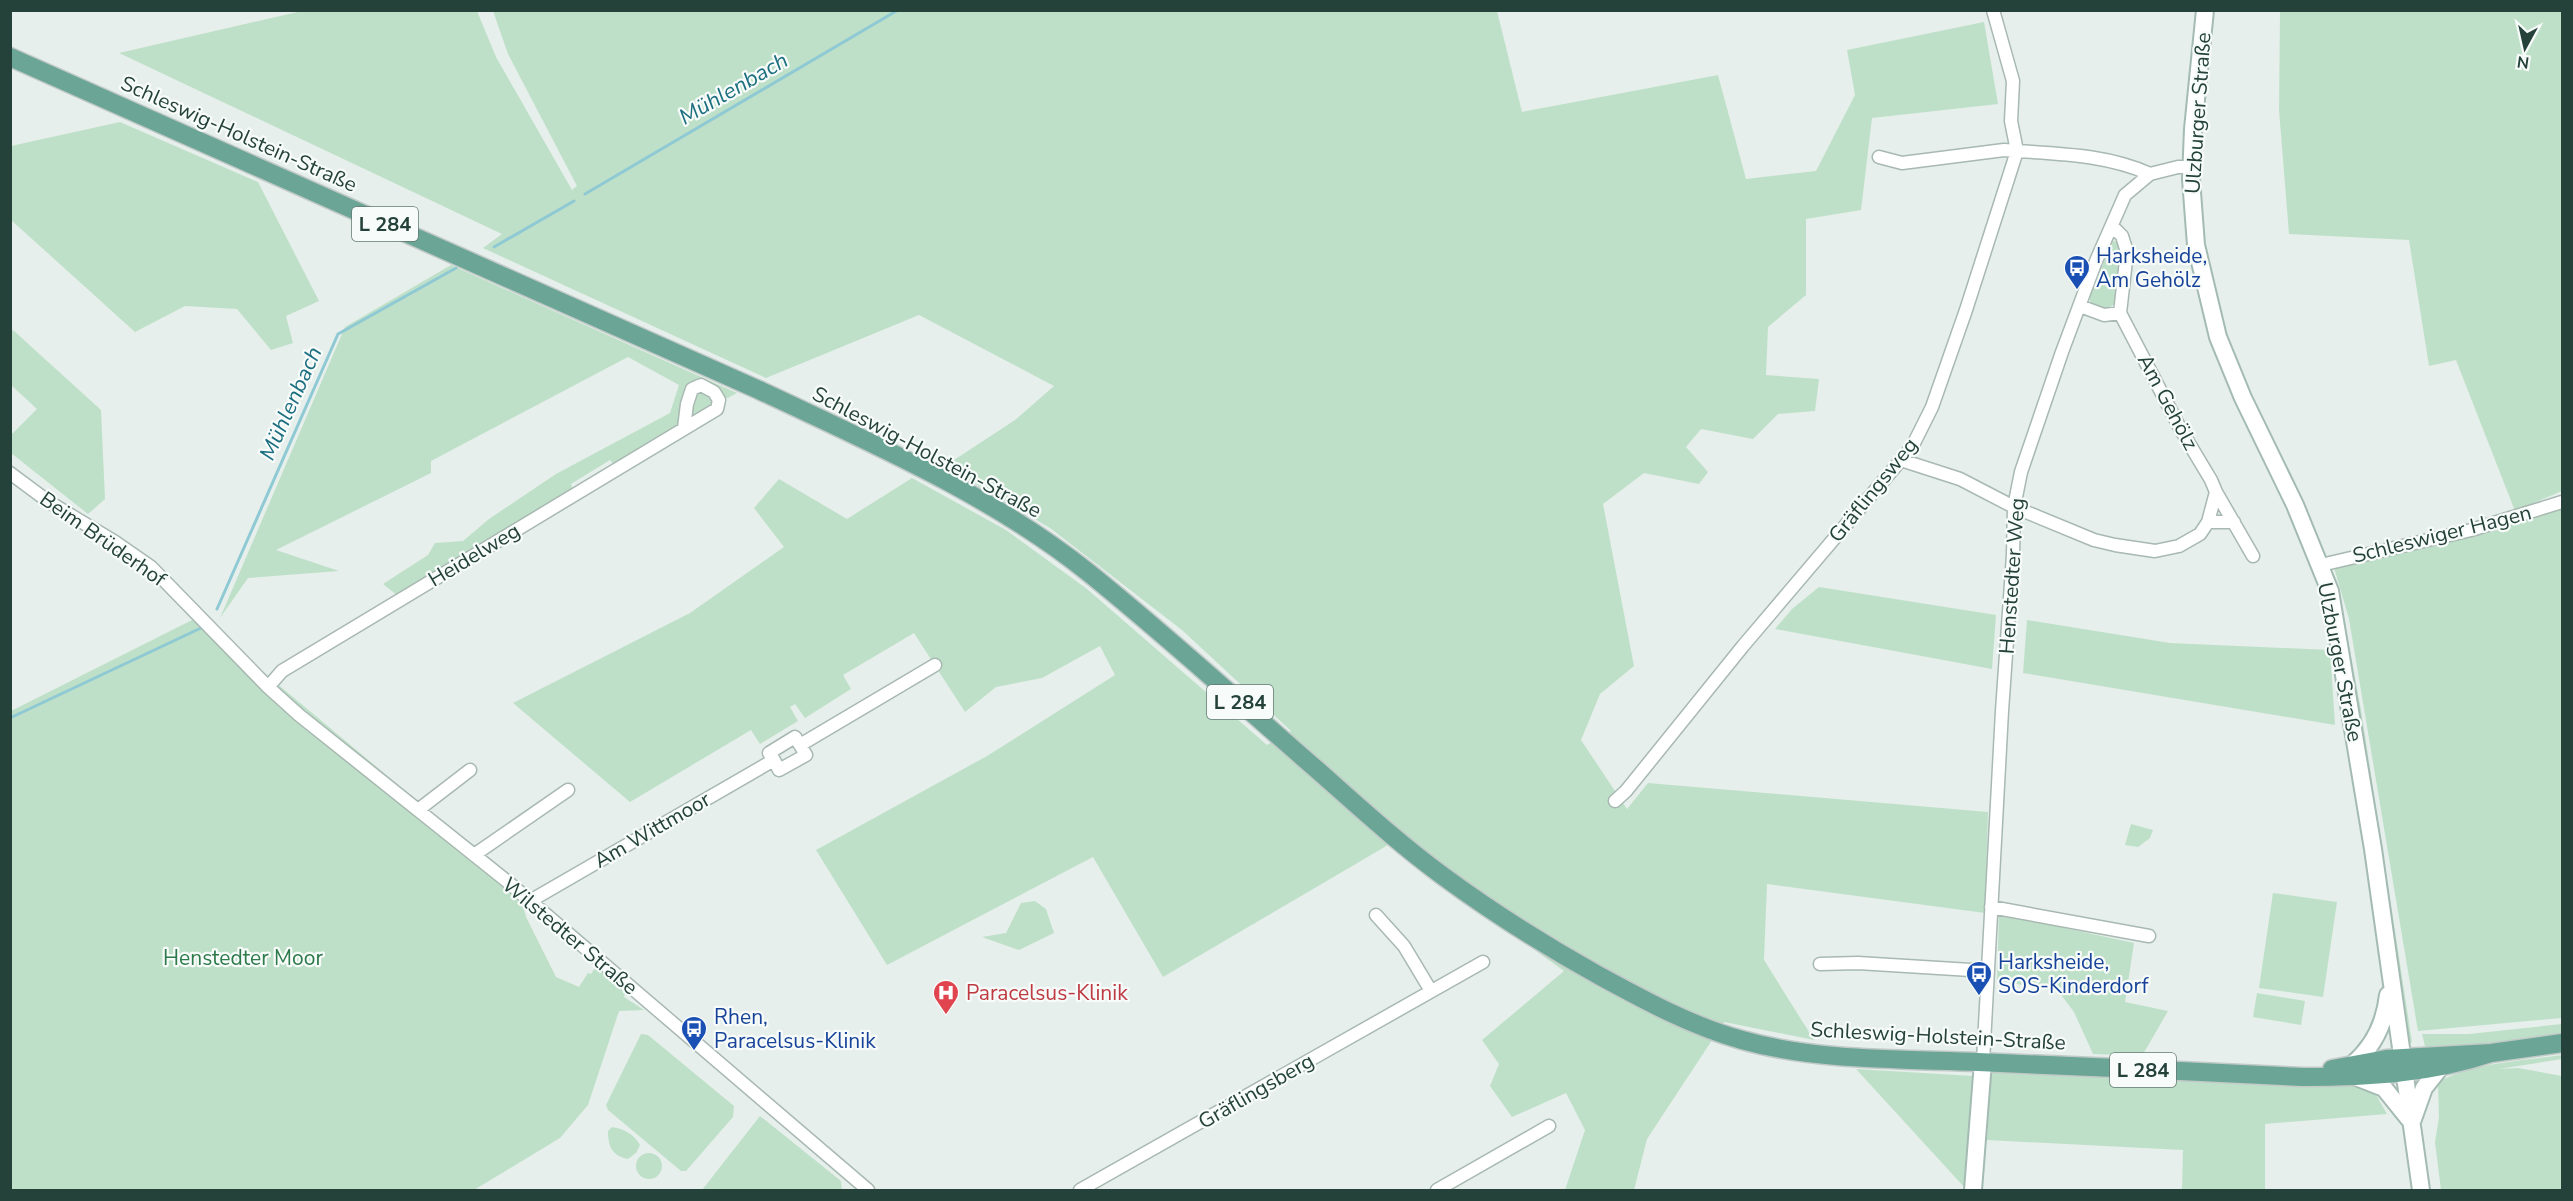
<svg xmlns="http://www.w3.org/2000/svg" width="2573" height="1201" font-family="'Nunito Sans',sans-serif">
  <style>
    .green { fill: #bfe0c8 }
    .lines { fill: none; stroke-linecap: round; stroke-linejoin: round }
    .stream { stroke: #8ec9d4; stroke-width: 3 }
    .street-casing { stroke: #a8b8b2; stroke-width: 15 }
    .secondary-casing { stroke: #a4bbb3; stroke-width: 20 }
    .primary-casing { stroke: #c2cac8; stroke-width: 21 }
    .street { stroke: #fff; stroke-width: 12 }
    .secondary { stroke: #fff; stroke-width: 16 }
    .primary { stroke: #6aa596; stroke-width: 18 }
    .labels { text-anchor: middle; stroke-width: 4.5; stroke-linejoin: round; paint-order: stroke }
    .shield { fill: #f7fbf9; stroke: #637a73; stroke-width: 1.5 }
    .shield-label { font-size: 20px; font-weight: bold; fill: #24423a }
    .street-label { font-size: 21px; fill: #24423a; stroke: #f7fbf9 }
    .transit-label { font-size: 21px; fill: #164399; stroke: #f7fbf9; text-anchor: start }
    .park-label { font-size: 21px; fill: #2d7a4b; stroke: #f7fbf9 }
    .health-label { font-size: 21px; fill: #be3a42; stroke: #f7fbf9; text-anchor: start }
    .water-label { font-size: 22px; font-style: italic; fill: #1c6f80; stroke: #f7fbf9 }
  </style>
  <rect width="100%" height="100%" fill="#e6efeb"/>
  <path class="green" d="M 302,11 L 477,11 L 496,57 L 572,190 L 577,186 L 508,54 L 493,11 L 1497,11 L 1522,112 L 1718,75 L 1746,179 L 1816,171 L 1855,95 L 1847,50 L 1984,22 L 1998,104 L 1872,118 L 1861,210 L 1806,219 L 1806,295 L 1768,327 L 1766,375 L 1819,379 L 1815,411 L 1778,414 L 1753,439 L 1701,429 L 1686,447 L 1708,472 L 1699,484 L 1644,473 L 1603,504 L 1634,666 L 1600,694 L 1581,740 L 1627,809 L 1648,783 L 1988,812 L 1985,913 L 1767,884 L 1764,960 L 1814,1040 L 1724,1022 L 1647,1139 L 1634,1190 L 1565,1190 L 1585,1130 L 1566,1093 L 1512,1117 L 1490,1086 L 1499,1064 L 1482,1040 L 1564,971 L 1388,845 L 1163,977 L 1093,857 L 887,965 L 816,850 L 987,756 L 1115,675 L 1100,646 L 1042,678 L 996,687 L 965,712 L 914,633 L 843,675 L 851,689 L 805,718 L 795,704 L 790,707 L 798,721 L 760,744 L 751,730 L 630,802 L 513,703 L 690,613 L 784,547 L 754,508 L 779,479 L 847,519 L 912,478 L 1006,530 L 1087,589 L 1267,745 L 1291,731 L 1182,630 L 1050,528 L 945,466 L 1015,420 L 1054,386 L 919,315 L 766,378 L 483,248 L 502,234 L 119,53 Z
    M 2280,11 L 2562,11 L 2562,491 L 2515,511 L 2456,360 L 2429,366 L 2409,240 L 2289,234 L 2279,110 Z
    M 120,122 L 258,182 L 319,301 L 286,316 L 293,343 L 271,350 L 237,309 L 185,306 L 135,332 L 11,220 L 11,146 Z
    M 2113,241 L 2118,242 L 2121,254 L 2116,303 L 2106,310 L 2090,302 L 2090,295 Z
    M 451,265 L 737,393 L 728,398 L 721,397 L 700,383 L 681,426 L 615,466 L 610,460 L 571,484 L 573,491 L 398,596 L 383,584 L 428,555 L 435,543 L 463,541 L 489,519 L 556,474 L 670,413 L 679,385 L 628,357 L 431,461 L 431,473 L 276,550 L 339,571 L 248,578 L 220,618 L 345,327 Z
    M 13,330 L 101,410 L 105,499 L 88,514 L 11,453 L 11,435 L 37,409 L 11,385 L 10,334 Z
    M 699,387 C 703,390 710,393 712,396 C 721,408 700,417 691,417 L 690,396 Z
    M 2562,505 L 2562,1018 L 2418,1031 L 2349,619 L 2333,564 Z
    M 2338,585 L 2361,710 L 2412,1042 L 2409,1044 L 2407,1041 L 2335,586 Z
    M 1819,587 L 1996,615 L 1992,669 L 1775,629 L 1792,609 Z
    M 204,614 L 251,662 L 518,885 L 526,917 L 556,977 L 579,987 L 588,973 L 591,974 L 597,965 L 627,987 L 624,997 L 644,1010 L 619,1011 L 588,1105 L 560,1138 L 474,1190 L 11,1190 L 11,711 Z
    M 2027,620 L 2170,643 L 2330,650 L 2335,725 L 2023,673 Z
    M 2131,824 L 2153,830 L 2150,838 L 2138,847 L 2125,845 Z
    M 2273,893 L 2337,902 L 2323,997 L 2259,988 Z
    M 1035,901 L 1046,909 L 1054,933 L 1019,950 L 982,937 L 1006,933 L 1021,903 Z
    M 1999,914 L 2134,943 L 2125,1002 L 2168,1011 L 2142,1056 L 2093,1054 L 2074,1012 L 2059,992 L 1997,980 Z
    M 2257,993 L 2305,1001 L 2301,1025 L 2253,1017 Z
    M 2562,1024 L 2562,1035 L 2475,1046 L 2425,1046 L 2422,1034 L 2469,1034 Z
    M 641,1034 L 648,1035 L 734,1106 L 733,1117 L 686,1171 L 681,1171 L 608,1110 L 606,1105 Z
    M 2562,1055 L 2562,1059 L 2499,1069 L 2518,1068 L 2562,1076 L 2562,1190 L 2441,1190 L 2435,1142 L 2439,1117 L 2438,1082 C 2474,1062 2522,1061 2562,1055 Z
    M 1856,1069 L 1973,1076 L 1965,1188 Z
    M 1991,1072 L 2363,1085 L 2375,1093 L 2387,1114 L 2265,1124 L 2265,1190 L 2182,1190 L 2183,1150 L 1987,1140 Z
    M 760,1116 L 841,1181 L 842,1190 L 702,1190 Z
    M 612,1127 C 624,1129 634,1134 640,1145 L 636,1153 L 628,1159 C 612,1156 608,1146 608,1131 Z
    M636 1166a13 13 0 1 1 26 0a13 13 0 1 1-26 0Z"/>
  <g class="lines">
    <path class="stream" d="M 585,194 L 898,10
      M 494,247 L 574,201
      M 217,609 L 338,334 L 456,268
      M 10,718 L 201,628"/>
    <defs>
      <path id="street" d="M 1993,10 L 2013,81 L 2011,121 L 2017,151 C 2062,154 2108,155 2150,174
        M 2080,306 L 2104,315 L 2120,313
        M 1901,460 L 1960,479 L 2014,507 L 2094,540 L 2115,545 L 2155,551 L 2179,546 L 2200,534 L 2208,522 L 2216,492 L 2211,480 L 2181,430 L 2120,313 L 2127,252 L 2122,236 L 2112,226
        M 10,473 L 49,502 L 115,542 L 151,567 L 268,687 L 299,715 L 508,882 L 868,1190
        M 2216,492 L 2253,556
        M 2208,522 L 2234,522
        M 2321,565 L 2471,530 L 2562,502
        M 268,687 L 282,671 L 717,409 L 719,400 L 714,392 L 701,385 L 692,389 L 687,404 L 684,428
        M 774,760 L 769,753 L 795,737 L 800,745
        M 1615,801 L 1626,791 L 1743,646 L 1912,447 L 1932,407 L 1966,310 L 2017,151 L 2004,150 L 1902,163 L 1879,157
        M 418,810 L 470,770
        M 474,855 L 568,790
        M 530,901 L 774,760 L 779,770 L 806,755 L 800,745 L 935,665
        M 1991,907 L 2149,936
        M 1376,915 L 1404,946 L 1431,991
        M 1820,964 L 1858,963 L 1987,971
        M 1983,1062 L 2002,711 L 2013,555 L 2014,507 L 2021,472 L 2062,352 L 2096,261 L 2125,195 L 2150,174 L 2178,167 L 2191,167
        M 1080,1190 L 1483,962
        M 1437,1190 L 1549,1126"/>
      <path id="secondary" d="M 2205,10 L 2193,129 L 2191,179 L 2196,245 L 2218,337 L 2243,398 L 2295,505 L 2330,591 L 2373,849 L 2421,1190
        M 2353,1064 C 2374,1046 2385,1022 2388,995
        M 2356,1077 L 2384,1088 L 2409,1119
        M 2413,1119 L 2424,1088 L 2439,1069
        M 1973,1190 L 1983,1062"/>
      <path id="primary" d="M 10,57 L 759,390 C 869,442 994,496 1089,573 C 1166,635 1240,703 1315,768 C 1357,805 1398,843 1443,876 C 1492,912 1544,945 1598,975 C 1644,1000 1691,1026 1742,1040 C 1816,1061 1901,1059 1978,1062 C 2086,1066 2195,1072 2303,1077 C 2367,1077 2429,1074 2491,1053
        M 2332,1069 L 2386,1059 L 2491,1053 L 2562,1043"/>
    </defs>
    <use href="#street" class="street-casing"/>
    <use href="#secondary" class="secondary-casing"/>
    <use href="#primary" class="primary-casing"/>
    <use href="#street" class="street"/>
    <use href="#secondary" class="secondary"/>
    <use href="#primary" class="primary"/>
  </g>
  <defs>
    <symbol id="bus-pin" viewBox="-11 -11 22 30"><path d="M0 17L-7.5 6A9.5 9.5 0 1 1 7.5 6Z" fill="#1a4fb4" stroke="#f7fbf9"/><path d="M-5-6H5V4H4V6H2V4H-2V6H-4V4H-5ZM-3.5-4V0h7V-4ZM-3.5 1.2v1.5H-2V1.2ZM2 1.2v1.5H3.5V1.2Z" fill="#fff"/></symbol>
    <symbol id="hospital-pin" viewBox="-11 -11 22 30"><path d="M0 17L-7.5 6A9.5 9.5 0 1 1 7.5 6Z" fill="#e0444e" stroke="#f7fbf9"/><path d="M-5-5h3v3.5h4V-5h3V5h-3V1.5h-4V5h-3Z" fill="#fff"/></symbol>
  </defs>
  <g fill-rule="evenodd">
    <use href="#bus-pin" x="2062" y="253" width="30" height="40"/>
    <use href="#bus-pin" x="1964" y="959" width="30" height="40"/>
    <use href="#hospital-pin" x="931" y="978" width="30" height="40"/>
    <use href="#bus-pin" x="679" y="1014" width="30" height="40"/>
  </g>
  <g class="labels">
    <g class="shield">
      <rect x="352" y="207" width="66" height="34" rx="4.5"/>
      <rect x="1207" y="685" width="66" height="34" rx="4.5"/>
      <rect x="2110" y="1053" width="66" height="34" rx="4.5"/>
    </g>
    <g class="shield-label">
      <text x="385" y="231">L 284</text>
      <text x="1240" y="709">L 284</text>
      <text x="2143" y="1077">L 284</text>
    </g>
    <g class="street-label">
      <text transform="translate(2198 113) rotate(-86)" y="7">Ulzburger Straße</text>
      <text transform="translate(239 134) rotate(24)" y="7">Schleswig-Holstein-Straße</text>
      <text transform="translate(2168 402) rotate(62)" y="7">Am Gehölz</text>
      <text transform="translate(927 452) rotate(28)" y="7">Schleswig-Holstein-Straße</text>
      <text transform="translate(1873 490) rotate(-51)" y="7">Gräflingsweg</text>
      <text transform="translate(2442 534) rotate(-14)" y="7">Schleswiger Hagen</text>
      <text transform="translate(103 539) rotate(35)" y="7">Beim Brüderhof</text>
      <text transform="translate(474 555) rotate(-31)" y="7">Heidelweg</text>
      <text transform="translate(2012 576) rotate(-86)" y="7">Henstedter Weg</text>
      <text transform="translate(2340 662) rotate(79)" y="7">Ulzburger Straße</text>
      <text transform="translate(652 830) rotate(-30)" y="7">Am Wittmoor</text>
      <text transform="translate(570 936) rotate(40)" y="7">Wilstedter Straße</text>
      <text transform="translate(1938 1036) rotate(3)" y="7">Schleswig-Holstein-Straße</text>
      <text transform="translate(1256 1091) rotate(-30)" y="7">Gräflingsberg</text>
    </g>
    <g class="transit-label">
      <text x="2096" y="263">Harksheide,<tspan x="2096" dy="24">Am Gehölz</tspan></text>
      <text x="1998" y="969">Harksheide,<tspan x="1998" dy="24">SOS-Kinderdorf</tspan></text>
      <text x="714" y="1024">Rhen,<tspan x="714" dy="24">Paracelsus-Klinik</tspan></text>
    </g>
    <g class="park-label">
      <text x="243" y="965">Henstedter Moor</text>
    </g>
    <g class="health-label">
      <text x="966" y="1000">Paracelsus-Klinik</text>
    </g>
    <g class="water-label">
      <text transform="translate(733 88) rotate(-30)" y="8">Mühlenbach</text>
      <text transform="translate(290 403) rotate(-66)" y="8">Mühlenbach</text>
    </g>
  </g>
  <rect width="2573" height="1201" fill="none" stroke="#24423a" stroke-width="24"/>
  <g transform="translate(2525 48) rotate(188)" stroke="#f7fbf9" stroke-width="4.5" paint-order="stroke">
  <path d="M0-4.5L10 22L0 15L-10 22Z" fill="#24423a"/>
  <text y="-9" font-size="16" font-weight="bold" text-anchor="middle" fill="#24423a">N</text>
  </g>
</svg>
